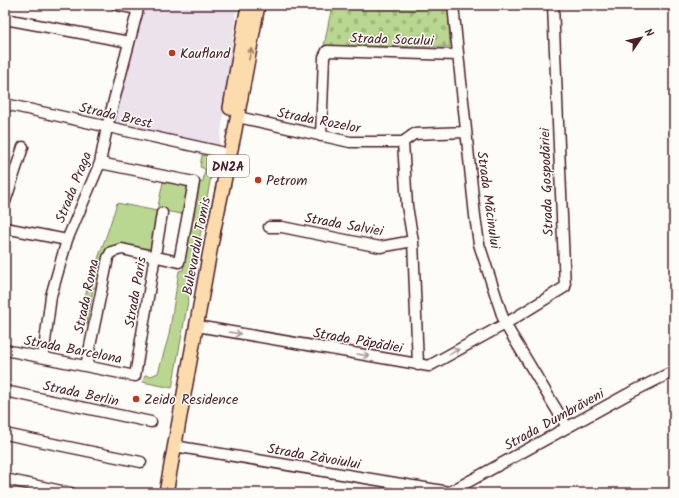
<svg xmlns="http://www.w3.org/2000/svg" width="679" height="498" font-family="Kalam,sans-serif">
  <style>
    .built { fill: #ece2eb }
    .green { fill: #b9d790; stroke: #827b5e }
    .cemetery { fill: url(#cemetery-stones); stroke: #827b5e }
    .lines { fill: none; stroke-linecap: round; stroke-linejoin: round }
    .minor-casing { stroke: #4a1f2b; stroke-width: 13 }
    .major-casing { stroke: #4a1f2b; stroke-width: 16 }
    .minor { stroke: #fdfcf7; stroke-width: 10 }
    .major { stroke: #fcdcac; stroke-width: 13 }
    .oneway { stroke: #a37e6c }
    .oneway2 { stroke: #ac999b }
    .poi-dot { fill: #c8321e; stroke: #fdfcf7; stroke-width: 1.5 }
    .labels { text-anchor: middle; stroke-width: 3; stroke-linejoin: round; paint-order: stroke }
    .shield { fill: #fdfcf7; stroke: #806168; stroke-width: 1 }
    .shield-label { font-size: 13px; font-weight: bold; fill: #4a1f2b }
    .street-label { font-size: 14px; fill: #4a1f2b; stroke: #fdfcf7 }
    .poi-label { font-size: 14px; fill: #4a1f2b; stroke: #fdfcf7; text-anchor: start }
  </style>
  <defs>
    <pattern id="cemetery-stones" width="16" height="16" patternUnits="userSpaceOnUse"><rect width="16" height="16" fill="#b9d790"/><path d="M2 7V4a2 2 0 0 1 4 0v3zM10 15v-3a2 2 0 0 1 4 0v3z" fill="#a1b87c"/></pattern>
  </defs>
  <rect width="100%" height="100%" fill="#fdfcf7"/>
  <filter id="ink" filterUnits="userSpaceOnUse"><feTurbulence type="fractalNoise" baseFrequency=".025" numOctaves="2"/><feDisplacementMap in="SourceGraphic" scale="8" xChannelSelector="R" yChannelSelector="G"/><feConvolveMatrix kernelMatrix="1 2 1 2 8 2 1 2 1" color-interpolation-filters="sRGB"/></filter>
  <g filter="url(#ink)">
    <path class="built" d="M 135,5 L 237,5 L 219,150 L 104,123 Z"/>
    <path class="green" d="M 202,155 L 211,157 L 214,160 L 172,388 L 143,382 L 145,375 L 151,376 L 158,373 L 169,335 L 179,271 L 183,270 L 200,182 L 203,182 L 205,169 L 200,167 Z
      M 163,182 L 189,187 L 186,215 L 160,210 L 152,253 L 118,243 L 98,286 L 93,289 L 87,325 L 80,324 C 83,295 92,277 101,250 C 107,235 112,219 117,203 L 157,211 Z"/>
    <path class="cemetery" d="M 332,5 L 448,5 L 450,47 L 324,46 Z"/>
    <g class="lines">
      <defs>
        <path id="minor" d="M 117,5 L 138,9
          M 453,5 L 475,216 L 479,244 L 505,324 L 567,427
          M 5,19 L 129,42
          M 5,104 L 221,152
          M 238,117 L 350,142 L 403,142 L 414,134 L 466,132
          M 321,136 L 324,57 L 327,51 L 457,55
          M 403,142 L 407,206 L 413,241 L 418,365
          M 5,202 L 23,147
          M 269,227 L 282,227 L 380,247 L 413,241
          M 5,228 L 67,240
          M 197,326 L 429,366 L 505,324 L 565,287 L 553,5
          M 5,350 L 135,376 L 162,213
          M 43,357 L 51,296 L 67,240 L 100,163 L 107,127 L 139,5
          M 86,366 L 108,258 L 111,252 L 122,249 L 179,262 L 194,182 L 100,163
          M 5,391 L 151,422
          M 5,434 L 141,462
          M 174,446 L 449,492
          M 5,479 L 71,493
          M 448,493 L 628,394 L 674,371"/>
        <path id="major" d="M 230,108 L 248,5
          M 166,493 L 214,229 L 234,135 L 258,5"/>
      </defs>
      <use href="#minor" class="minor-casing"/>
      <use href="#major" class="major-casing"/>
      <use href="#minor" class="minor"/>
      <use href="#major" class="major"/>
    </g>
    <defs><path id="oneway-shaft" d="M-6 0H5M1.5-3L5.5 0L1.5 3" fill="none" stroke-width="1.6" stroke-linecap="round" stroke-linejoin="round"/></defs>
    <use class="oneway" href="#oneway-shaft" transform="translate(250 54) rotate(-80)"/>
    <g class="oneway2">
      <use href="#oneway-shaft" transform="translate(235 333) rotate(10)"/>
      <use href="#oneway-shaft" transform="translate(454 352) rotate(-29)"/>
      <use href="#oneway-shaft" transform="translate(363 355) rotate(10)"/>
    </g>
  </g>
  <g class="poi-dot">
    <circle cx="172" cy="53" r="4"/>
    <circle cx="258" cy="180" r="4"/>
    <circle cx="136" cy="399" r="4"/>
  </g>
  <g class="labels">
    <rect class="shield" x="207" y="155" width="42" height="22" rx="3"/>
    <g class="shield-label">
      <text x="228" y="171">DN2A</text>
    </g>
    <g class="street-label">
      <text transform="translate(392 39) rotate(2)" y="5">Strada Socului</text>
      <text transform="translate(116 115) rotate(13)" y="5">Strada Brest</text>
      <text transform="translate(319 120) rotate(11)" y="5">Strada Rozelor</text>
      <text transform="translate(546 182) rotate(-92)" y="5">Strada Gospodăriei</text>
      <text transform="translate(73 187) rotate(-68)" y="5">Strada Praga</text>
      <text transform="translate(489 200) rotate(82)" y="5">Strada Măcinului</text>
      <text transform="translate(344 224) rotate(10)" y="5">Strada Salviei</text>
      <text transform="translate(196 246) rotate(-79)" y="5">Bulevardul Tomis</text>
      <text transform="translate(135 292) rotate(-80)" y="5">Strada Paris</text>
      <text transform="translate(86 296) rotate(-78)" y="5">Strada Roma</text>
      <text transform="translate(358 340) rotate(10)" y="5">Strada Păpădiei</text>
      <text transform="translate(73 349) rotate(11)" y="5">Strada Barcelona</text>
      <text transform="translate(81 393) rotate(12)" y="5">Strada Berlin</text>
      <text transform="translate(554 419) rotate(-29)" y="5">Strada Dumbrăveni</text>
      <text transform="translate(314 456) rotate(10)" y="5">Strada Zăvoiului</text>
    </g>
    <g class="poi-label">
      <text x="180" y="58">Kaufland</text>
      <text x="266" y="185">Petrom</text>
      <text x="144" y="404">Zeido Residence</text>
    </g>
  </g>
  <rect width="679" height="498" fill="none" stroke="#fdfcf7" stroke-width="20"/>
  <rect x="10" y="10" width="659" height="478" fill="none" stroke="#4a1f2b" stroke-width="1.5" filter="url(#ink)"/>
  <g transform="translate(641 38) rotate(56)" stroke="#fdfcf7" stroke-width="3" paint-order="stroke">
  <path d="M0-3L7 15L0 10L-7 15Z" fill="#4a1f2b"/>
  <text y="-6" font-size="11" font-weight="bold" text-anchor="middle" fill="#4a1f2b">N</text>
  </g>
</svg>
